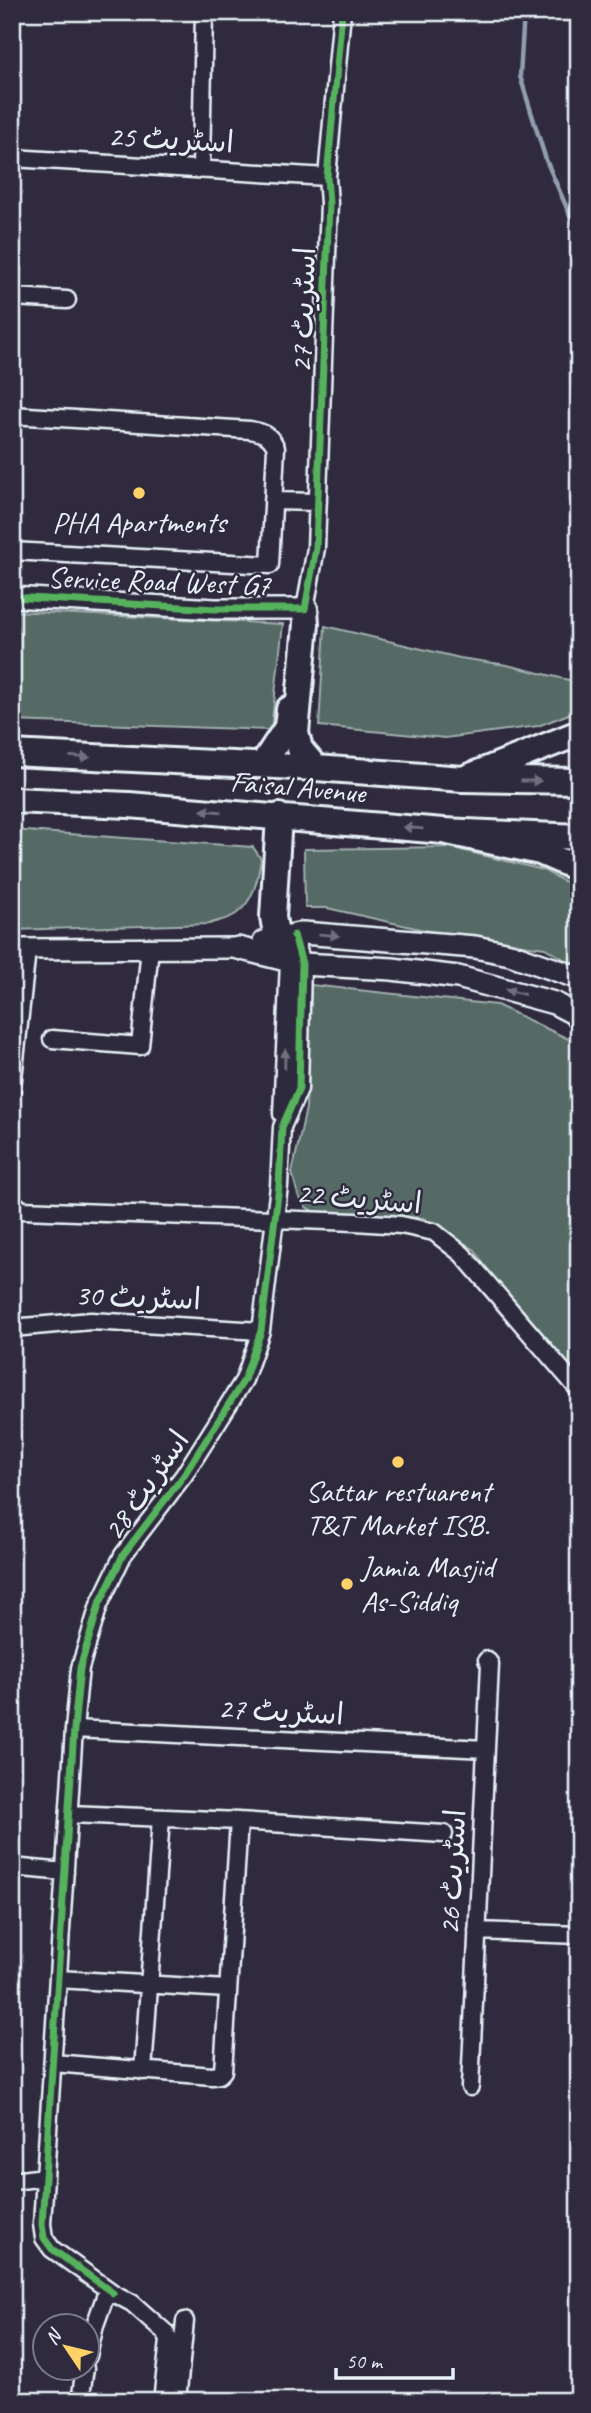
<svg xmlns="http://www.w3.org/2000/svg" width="591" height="2413" font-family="Caveat,'Playpen Sans Arabic',sans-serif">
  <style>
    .green { fill: #576b65; stroke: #a0aeae; stroke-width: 2 }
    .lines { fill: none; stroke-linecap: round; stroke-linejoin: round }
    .stream { stroke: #909eb0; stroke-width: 4.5 }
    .minor-casing { stroke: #e8f1f8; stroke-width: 21 }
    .tertiary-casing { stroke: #e8f1f8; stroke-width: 24 }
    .secondary-casing { stroke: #e8f1f8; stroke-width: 26 }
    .primary-casing { stroke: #e8f1f8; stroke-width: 30 }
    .trunk-casing { stroke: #e8f1f8; stroke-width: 30 }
    .minor { stroke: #2f2a3d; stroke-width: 16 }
    .tertiary { stroke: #2f2a3d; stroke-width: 19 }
    .secondary { stroke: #2f2a3d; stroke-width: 21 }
    .primary { stroke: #2f2a3d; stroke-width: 24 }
    .trunk { stroke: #2f2a3d; stroke-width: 24 }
    .cycleway-casing { stroke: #2f2a3d; stroke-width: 11 }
    .cycleway { stroke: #56b35d; stroke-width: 7 }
    .oneway { fill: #70707e }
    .poi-dot { fill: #ffd166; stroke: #2f2a3d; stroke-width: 2.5 }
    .labels { text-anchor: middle; stroke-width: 5; stroke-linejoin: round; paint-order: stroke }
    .street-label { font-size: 30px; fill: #e8f1f8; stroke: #2f2a3d }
    .poi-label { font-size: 30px; fill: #e8f1f8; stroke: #2f2a3d }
  </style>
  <rect width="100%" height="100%" fill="#2f2a3d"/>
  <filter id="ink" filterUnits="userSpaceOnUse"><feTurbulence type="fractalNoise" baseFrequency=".0143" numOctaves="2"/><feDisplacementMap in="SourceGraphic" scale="14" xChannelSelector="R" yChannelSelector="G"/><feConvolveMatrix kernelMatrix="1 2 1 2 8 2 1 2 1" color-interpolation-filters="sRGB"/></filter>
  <g filter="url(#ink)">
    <path class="green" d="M 12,611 L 283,624 L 271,730 L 12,721 Z
      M 325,626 L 460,658 L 507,665 L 577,682 L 579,683 L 579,710 L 538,726 L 445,738 L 319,726 Z
      M 12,830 L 253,847 L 261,859 C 258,879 254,901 236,914 C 229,919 217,921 209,924 L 12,930 Z
      M 449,847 L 543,870 L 579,889 L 579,968 L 545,948 L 451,936 L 327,908 L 305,908 L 304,849 Z
      M 311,985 L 497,1005 L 579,1044 L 579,1388 L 515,1316 L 475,1250 L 423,1218 L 315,1212 L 306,1207 L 298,1195 L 292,1173 L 306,1108 Z"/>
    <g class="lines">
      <path class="stream" d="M 524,12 L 520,76 L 546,160 L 579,236"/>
      <defs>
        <path id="minor" d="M 12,158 L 327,177
          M 201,168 L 204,12
          M 12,297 L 67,300
          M 12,415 L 250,430 C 262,432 271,435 276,448 L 270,565 L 12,551
          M 273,501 L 318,502
          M 305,609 L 316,548 L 329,203 L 327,177 L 342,12
          M 52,1039 L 140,1046 L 150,948
          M 12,1088 L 27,950
          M 282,1114 L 289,962 L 286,952
          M 12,1202 L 22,1210 L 355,1222 L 401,1225 L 434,1232 L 462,1254 L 579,1390
          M 12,1328 L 91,1321 L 261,1331
          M 74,1729 L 486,1749
          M 69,1814 L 239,1821 L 444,1834
          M 12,1867 L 65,1872
          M 477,1931 L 579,1935
          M 58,1979 L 227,1989
          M 53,2063 L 212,2076 L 219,2075 L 223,2071 L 239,1821
          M 143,2071 L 161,1818
          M 470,2087 L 490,1664 L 487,1660
          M 12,2181 L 45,2177
          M 113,2293 L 52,2249 L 44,2238 L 42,2224 L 74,1729 L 80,1668 L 99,1605 L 123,1555 L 184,1475 L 244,1380 L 261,1331 L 279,1186 L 282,1127 L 299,1089 L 302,964 L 294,935
          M 88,2356 L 95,2325 L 105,2297 L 113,2293 L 132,2303 L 166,2333 L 169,2341 L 162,2401
          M 80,2401 L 85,2368
          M 177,2401 L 185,2321"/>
        <path id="tertiary" d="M 12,597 L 215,609 L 305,609
          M 12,949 L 238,948"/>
        <path id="secondary" d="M 264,942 L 303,933 L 475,947 L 510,954 L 579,978
          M 238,948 L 302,964 L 392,969 L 458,977 L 554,1003 L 579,1016"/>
        <path id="primary" d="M 305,609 L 306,624 L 296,733 L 300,749 L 316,768
          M 12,753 L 316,768 L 463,779 L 579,781
          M 262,765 L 287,727 L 289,709
          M 12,800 L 129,805 L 443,831 L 579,837
          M 279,816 L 273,917 L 275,928 L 280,938"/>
        <path id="trunk" d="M 463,779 L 579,733
          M 443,831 L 540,852 L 579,869"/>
      </defs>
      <use href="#minor" class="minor-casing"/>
      <use href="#tertiary" class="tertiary-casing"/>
      <use href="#secondary" class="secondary-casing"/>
      <use href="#primary" class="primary-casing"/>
      <use href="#trunk" class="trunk-casing"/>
      <use href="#minor" class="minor"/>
      <use href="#tertiary" class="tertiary"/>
      <use href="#secondary" class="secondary"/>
      <use href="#primary" class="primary"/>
      <use href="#trunk" class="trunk"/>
      <defs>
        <path id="cycleway" d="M 12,597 L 215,609 L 305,609 L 316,548 L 329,203 L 327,177 L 342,12
          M 113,2293 L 52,2249 L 44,2238 L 42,2224 L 74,1729 L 80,1668 L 99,1605 L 123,1555 L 184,1475 L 244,1380 L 261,1331 L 279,1186 L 282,1127 L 299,1089 L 302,964 L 294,935"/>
      </defs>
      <use href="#cycleway" class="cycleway-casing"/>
      <use href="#cycleway" class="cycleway"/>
    </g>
    <defs><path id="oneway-solid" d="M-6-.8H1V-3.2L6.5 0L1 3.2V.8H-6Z" transform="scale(1.75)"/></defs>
    <g class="oneway">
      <use href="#oneway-solid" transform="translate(80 757) rotate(3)"/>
      <use href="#oneway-solid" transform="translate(531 781)"/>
      <use href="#oneway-solid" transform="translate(211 811) rotate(-176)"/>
      <use href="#oneway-solid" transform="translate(413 828) rotate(-175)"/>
      <use href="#oneway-solid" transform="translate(329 935) rotate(5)"/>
      <use href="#oneway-solid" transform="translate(515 992) rotate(-165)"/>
      <use href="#oneway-solid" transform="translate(285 1059) rotate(-88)"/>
    </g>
  </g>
  <g class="poi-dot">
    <circle cx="139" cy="493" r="7"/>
    <circle cx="398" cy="1462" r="7"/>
    <circle cx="347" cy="1584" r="7"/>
  </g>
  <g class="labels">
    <g class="street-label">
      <text transform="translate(171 139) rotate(3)" y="10">اسٹریٹ 25</text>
      <text transform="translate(303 310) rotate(-88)" y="10">اسٹریٹ 27</text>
      <text transform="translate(159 581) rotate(2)" y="10">Service Road West G7</text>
      <text transform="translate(298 787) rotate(5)" y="10">Faisal Avenue</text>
      <text transform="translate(359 1198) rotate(5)" y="10">اسٹریٹ 22</text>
      <text transform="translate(138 1297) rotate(2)" y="10">اسٹریٹ 30</text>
      <text transform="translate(146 1485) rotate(-55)" y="10">اسٹریٹ 28</text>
      <text transform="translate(281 1711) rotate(3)" y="10">اسٹریٹ 27</text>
      <text transform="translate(452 1872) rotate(-87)" y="10">اسٹریٹ 26</text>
    </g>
    <g class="poi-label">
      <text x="139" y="532">PHA Apartments</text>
      <text x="398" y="1501">Sattar restuarent<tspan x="398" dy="34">T&amp;T Market ISB.</tspan></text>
      <text x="361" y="1577" text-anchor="start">Jamia Masjid<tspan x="361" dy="34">As-Siddiq</tspan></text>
    </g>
  </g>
  <rect width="591" height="2413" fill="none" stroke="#2f2a3d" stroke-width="42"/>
  <rect x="21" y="21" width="549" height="2371" fill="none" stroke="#e8f1f8" stroke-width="2.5" filter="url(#ink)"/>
  <g transform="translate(66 2347) rotate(305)"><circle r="33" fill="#2f2a3d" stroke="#797a88" stroke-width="2"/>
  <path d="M0-5L12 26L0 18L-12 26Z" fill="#ffd166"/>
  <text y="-10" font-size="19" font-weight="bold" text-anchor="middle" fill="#e8f1f8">N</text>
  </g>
  <path d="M336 2368v10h117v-10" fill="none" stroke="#e8f1f8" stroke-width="3.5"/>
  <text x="346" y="2368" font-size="21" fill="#e8f1f8" stroke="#2f2a3d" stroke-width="5" paint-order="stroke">50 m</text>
</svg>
